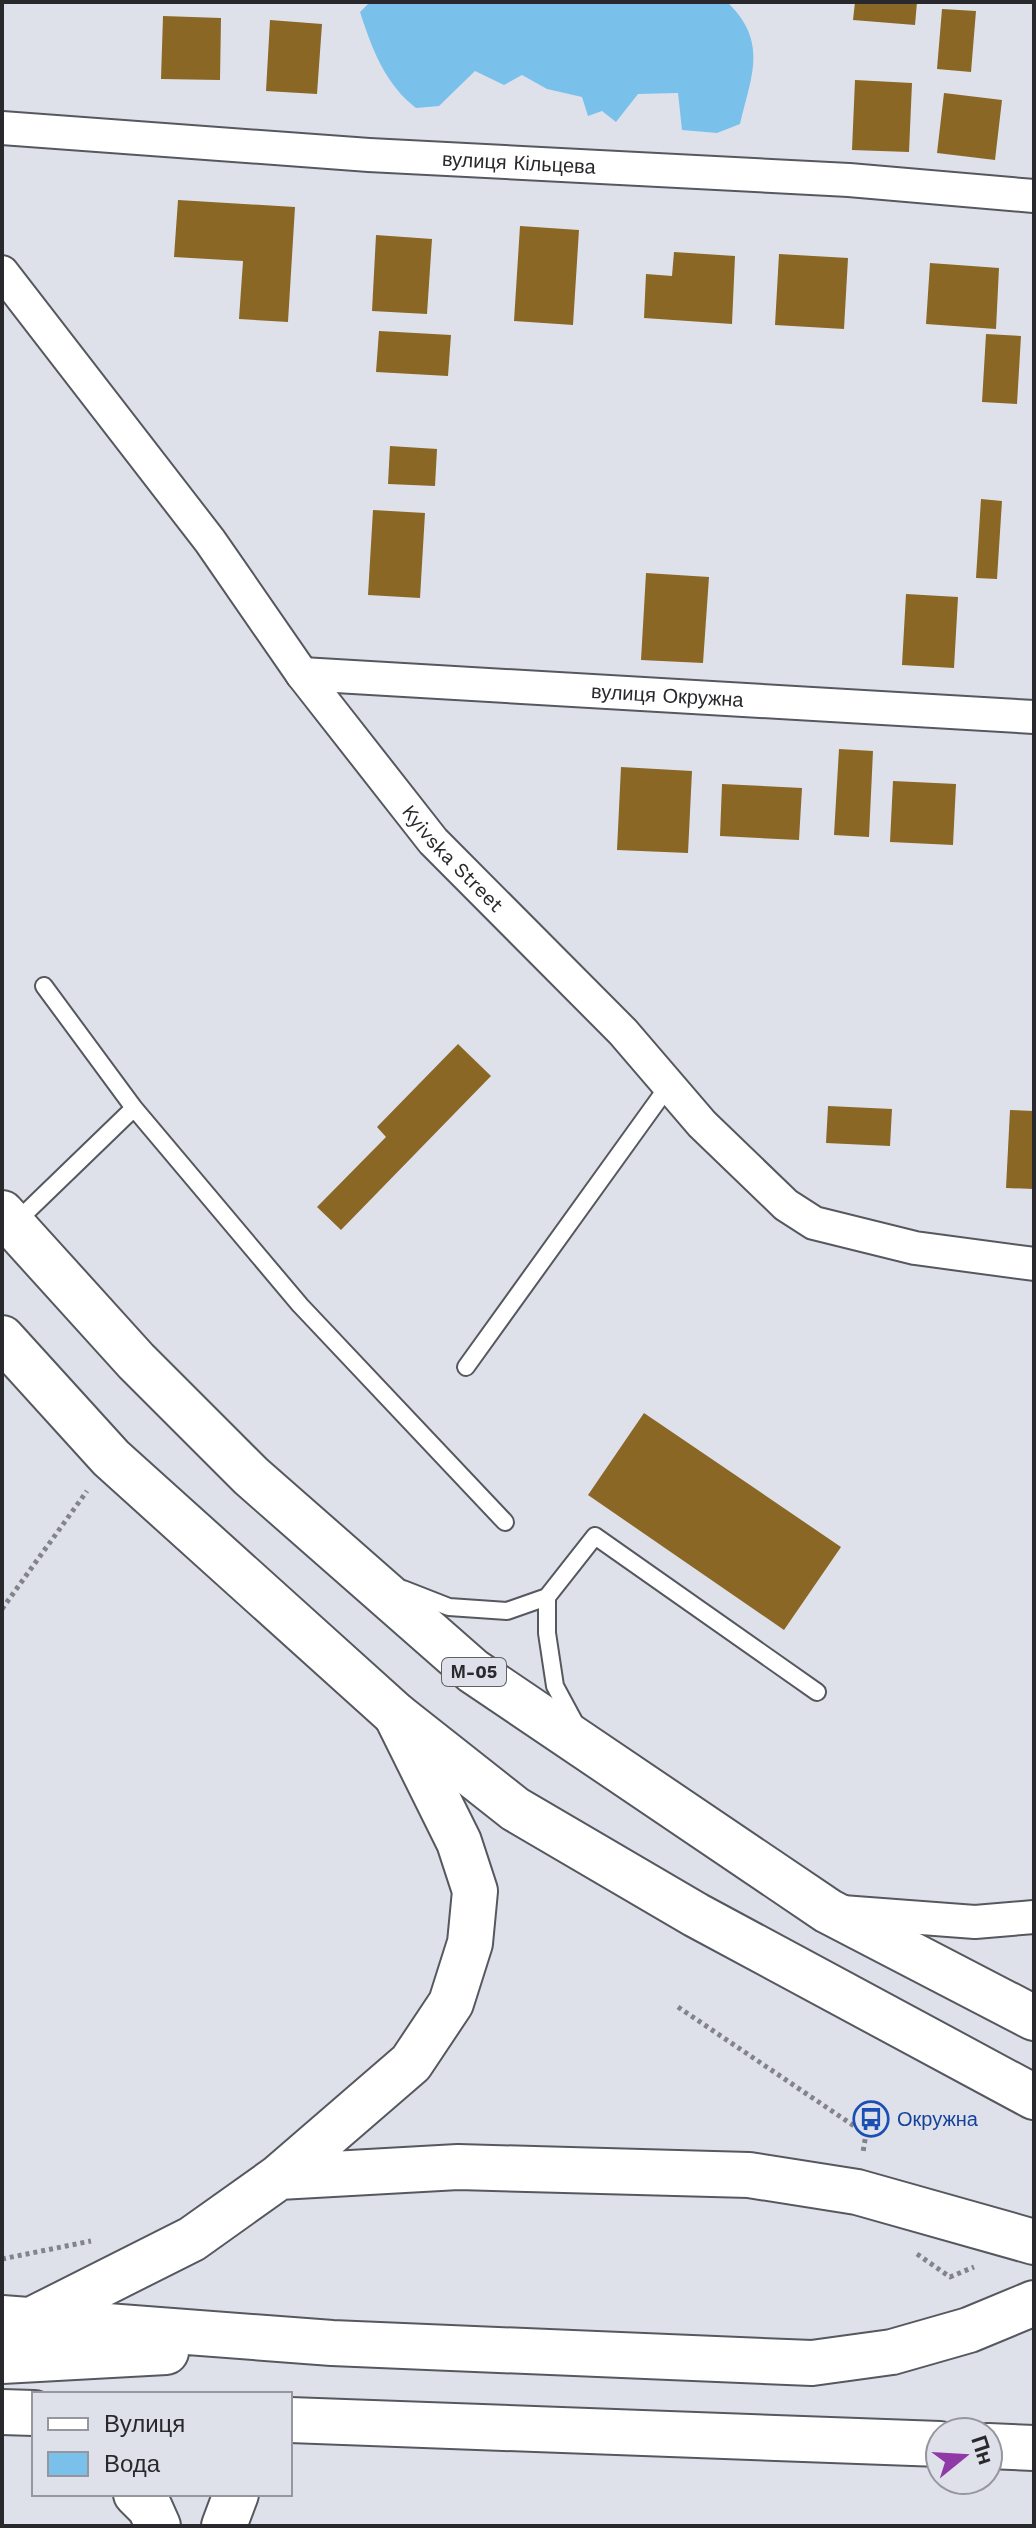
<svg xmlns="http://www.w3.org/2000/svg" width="1036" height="2528" font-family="'Work Sans',sans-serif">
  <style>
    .water { fill: #79c1eb }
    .building { fill: #8a6725 }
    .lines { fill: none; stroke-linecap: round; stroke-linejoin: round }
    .service-casing { stroke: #56585f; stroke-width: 20 }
    .minor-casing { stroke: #56585f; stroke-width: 36 }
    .secondary-casing { stroke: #56585f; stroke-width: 48 }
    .trunk-casing { stroke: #56585f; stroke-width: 48 }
    .path { stroke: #83848b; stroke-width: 5; stroke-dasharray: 4 4; stroke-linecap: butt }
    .service { stroke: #fff; stroke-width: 16 }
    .minor { stroke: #fff; stroke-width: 32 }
    .secondary { stroke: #fff; stroke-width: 44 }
    .trunk { stroke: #fff; stroke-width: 44 }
    .labels { text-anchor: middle; stroke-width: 8; stroke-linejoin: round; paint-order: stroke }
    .shield { fill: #dfe1ea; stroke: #606066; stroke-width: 2 }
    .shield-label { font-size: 18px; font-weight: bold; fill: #29292d }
    .street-label { font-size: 20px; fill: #29292d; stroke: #dfe1ea }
    .transit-label { font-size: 20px; fill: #164399; stroke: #dfe1ea; text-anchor: start }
  </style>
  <rect width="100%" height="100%" fill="#dfe1ea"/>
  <path class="water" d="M 370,2 L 727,2 C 769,42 751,76 740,124 L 717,133 L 682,130 L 678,93 L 638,94 L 616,122 L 602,111 L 588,116 L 582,97 L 547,89 L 522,75 L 504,85 L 475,71 L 439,106 L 416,108 C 385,84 372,49 360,12 Z"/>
  <path class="building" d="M 855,2 L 917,2 L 915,25 L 853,20 Z
    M 942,9 L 976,11 L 971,72 L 937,69 Z
    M 163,16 L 221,18 L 220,80 L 161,79 Z
    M 270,20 L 322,24 L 317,94 L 266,91 Z
    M 855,80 L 912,83 L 909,152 L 852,150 Z
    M 944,93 L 1002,100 L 995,160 L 937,153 Z
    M 178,200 L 295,207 L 288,322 L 239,319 L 243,261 L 174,257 Z
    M 520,226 L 579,230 L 573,325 L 514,321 Z
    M 376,235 L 432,239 L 427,314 L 372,311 Z
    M 674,252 L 735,256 L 732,324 L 644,318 L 646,274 L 672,276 Z
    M 779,254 L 848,258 L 844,329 L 775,325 Z
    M 930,263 L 999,268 L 996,329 L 926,324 Z
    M 379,331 L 451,335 L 448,376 L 376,372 Z
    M 986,334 L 1021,336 L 1017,404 L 982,402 Z
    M 390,446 L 437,449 L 435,486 L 388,484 Z
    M 981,499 L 1002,501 L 997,579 L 976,578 Z
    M 373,510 L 425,513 L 420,598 L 368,595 Z
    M 646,573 L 709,577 L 703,663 L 641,660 Z
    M 906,594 L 958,597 L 954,668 L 902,665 Z
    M 839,749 L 873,751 L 869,837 L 834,835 Z
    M 621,767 L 692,771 L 688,853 L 617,850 Z
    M 893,781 L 956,784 L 953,845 L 890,842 Z
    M 722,784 L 802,788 L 799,840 L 720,836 Z
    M 458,1044 L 491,1076 L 341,1230 L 317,1207 L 386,1137 L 377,1127 Z
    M 828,1106 L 892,1109 L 890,1146 L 826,1143 Z
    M 1010,1110 L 1034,1111 L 1034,1189 L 1006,1188 Z
    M 644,1413 L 841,1547 L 784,1630 L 588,1495 Z"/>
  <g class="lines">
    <defs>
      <path id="service" d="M 44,986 L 134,1108 L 300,1305 L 505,1522
        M 14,1224 L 134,1108
        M 466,1367 L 669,1085
        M 403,1589 L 449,1607 L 507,1611 L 547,1597 L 595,1536 L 817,1692
        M 547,1597 L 547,1633 L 555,1686 L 576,1725"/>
      <g id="minor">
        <path id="s1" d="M 2,128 L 369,155 L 849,180 L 1034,196"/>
        <path id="s2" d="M 2,272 L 210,541 L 302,674 L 433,841 L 623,1032 L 702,1124 L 786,1205 L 814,1223 L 915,1248 L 1034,1264"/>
        <path id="s3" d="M 302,674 L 1034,717"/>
        <path d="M 842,1912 L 975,1922 L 1034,1917"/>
      </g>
      <path id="secondary" d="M 279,2177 L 458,2167 L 749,2175 L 857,2192 L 1034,2242
        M 2,2318 L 332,2343 L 812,2363 L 892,2352 L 969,2330 L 1034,2303
        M 35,2318 L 192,2239 L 279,2177 L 411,2063 L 451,2003 L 470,1943 L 475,1891 L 459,1842 L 396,1715
        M 2,2361 L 166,2352
        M 2,2412 L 34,2413
        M 290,2420 L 940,2444
        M 988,2446 L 1034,2448
        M 136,2494 L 150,2508 L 158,2526
        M 224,2526 L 236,2494"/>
      <path id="trunk" d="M 2,1213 L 136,1361 L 251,1476 L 473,1671 L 828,1911 L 1034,2018
        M 2,1338 L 111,1458 L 396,1715 L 515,1809 L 696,1915 L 1034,2097"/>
    </defs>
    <use href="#service" class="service-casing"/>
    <use href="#minor" class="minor-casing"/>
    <use href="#secondary" class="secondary-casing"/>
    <use href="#trunk" class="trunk-casing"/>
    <path class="path" d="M 2,1609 L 87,1491
      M 678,2007 L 866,2134 L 863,2152
      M 917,2254 L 950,2277 L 974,2267
      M 2,2259 L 91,2241"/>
    <use href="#service" class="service"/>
    <use href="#minor" class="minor"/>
    <use href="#secondary" class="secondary"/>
    <use href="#trunk" class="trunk"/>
  </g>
  <defs>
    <symbol id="bus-ring" viewBox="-11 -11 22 22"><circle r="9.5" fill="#dfe1ea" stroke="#1a4fb4" stroke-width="1.5"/><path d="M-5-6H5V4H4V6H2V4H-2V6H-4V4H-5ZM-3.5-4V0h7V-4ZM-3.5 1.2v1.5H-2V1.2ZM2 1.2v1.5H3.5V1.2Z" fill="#1a4fb4"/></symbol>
  </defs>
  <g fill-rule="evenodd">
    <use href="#bus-ring" x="851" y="2099" width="40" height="40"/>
  </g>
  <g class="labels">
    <rect class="shield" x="442" y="1658" width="64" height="28" rx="6"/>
    <g class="shield-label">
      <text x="474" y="1678">М-05</text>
    </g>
    <g class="street-label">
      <text dy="7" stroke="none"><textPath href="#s1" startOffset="518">вулиця Кільцева</textPath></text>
      <text dy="7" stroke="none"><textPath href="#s3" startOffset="366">вулиця Окружна</textPath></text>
      <text dy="7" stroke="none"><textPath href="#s2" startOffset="740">Kyivska Street</textPath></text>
    </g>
    <g class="transit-label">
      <text x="897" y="2126">Окружна</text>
    </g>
  </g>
  <rect width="1036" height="2528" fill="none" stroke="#29292d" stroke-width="8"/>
  <rect x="32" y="2392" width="260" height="104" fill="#dfe1ea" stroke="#96979e" stroke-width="2"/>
  <rect x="48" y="2418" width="40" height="12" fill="#ffffff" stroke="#96979e" stroke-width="2"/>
  <text x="104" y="2432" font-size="24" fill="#29292d">Вулиця</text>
  <rect x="48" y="2452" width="40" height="24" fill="#79c1eb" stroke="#96979e" stroke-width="2"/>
  <text x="104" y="2472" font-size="24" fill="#29292d">Вода</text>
  <g transform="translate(964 2456) rotate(72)"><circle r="38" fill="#dfe1ea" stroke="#96979e" stroke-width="2"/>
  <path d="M0-6L14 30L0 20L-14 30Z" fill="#903aa8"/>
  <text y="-12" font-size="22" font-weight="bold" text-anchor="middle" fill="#29292d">Пн</text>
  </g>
</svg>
